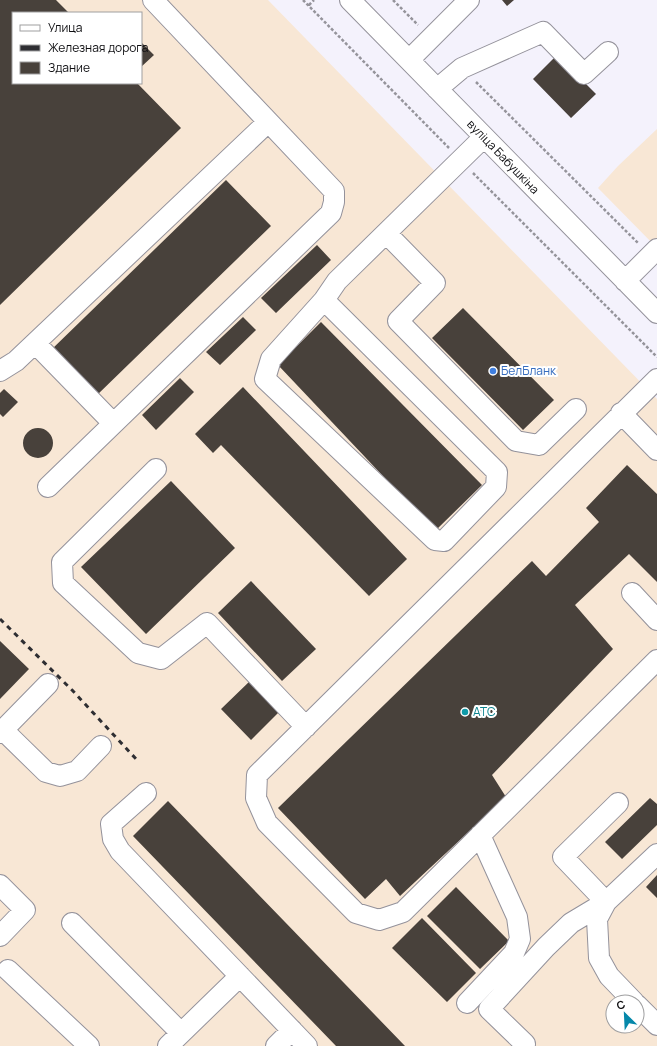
<svg xmlns="http://www.w3.org/2000/svg" width="657" height="1046" font-family="Manrope,sans-serif">
  <style>
    .industrial { fill: #f8e7d5; fill-rule: evenodd }
    .building { fill: #48413b }
    .lines { fill: none; stroke-linecap: round; stroke-linejoin: round }
    .minor-casing { stroke: #94929b; stroke-width: 22 }
    .path { stroke: #95949b; stroke-width: 2.5; stroke-dasharray: 3 2; stroke-linecap: butt }
    .minor { stroke: #fff; stroke-width: 20 }
    .rail { stroke: #2e2e32; stroke-width: 3; stroke-dasharray: 5 5; stroke-linecap: butt }
    .shop-dot { fill: #3f7fe0; stroke: #fff; stroke-width: 1.5 }
    .culture-dot { fill: #0f9aa8; stroke: #fff; stroke-width: 1.5 }
    .labels { text-anchor: middle; stroke-width: 4; stroke-linejoin: round; paint-order: stroke }
    .street-label { font-size: 12px; fill: #0e0e11; stroke: #fff }
    .shop-label { font-size: 12px; fill: #366cbe; stroke: #fff; text-anchor: start }
    .culture-label { font-size: 12px; fill: #0d838f; stroke: #fff; text-anchor: start }
  </style>
  <rect width="100%" height="100%" fill="#f4f2fc"/>
  <path class="industrial" d="M 0,0 L 268,0 L 657,399 L 657,1046 L 0,1046 ZM 13,13 L 141,13 L 141,83 L 13,83 ZM 613,1002 L 637,1002 L 637,1026 L 613,1026 Z
    M 657,129 L 657,248 L 598,188 L 618,166 Z"/>
  <path class="building" d="M 0,0 L 56,0 L 69,13 L 13,13 L 13,83 L 137,83 L 181,128 L 0,305 Z
    M 502,0 L 514,0 L 507,6 Z
    M 141,42 L 154,55 L 141,67 Z
    M 557,55 L 596,94 L 571,118 L 533,79 Z
    M 226,180 L 271,226 L 95,397 L 50,351 Z
    M 317,245 L 331,260 L 276,313 L 261,298 Z
    M 463,308 L 554,400 L 523,430 L 432,338 Z
    M 243,317 L 256,330 L 220,365 L 206,352 Z
    M 321,322 L 482,485 L 435,531 L 278,365 Z
    M 180,378 L 194,392 L 156,430 L 142,415 Z
    M 243,387 L 407,559 L 369,596 L 221,445 L 213,453 L 195,434 Z
    M 4,389 L 18,402 L 3,417 L 0,414 L 0,393 Z
    M23 443a15 15 0 1 1 30 0a15 15 0 1 1-30 0Z
    M 627,465 L 657,494 L 657,582 L 629,554 L 575,605 L 613,649 L 492,775 L 506,797 L 400,896 L 386,879 L 365,899 L 278,808 L 532,561 L 546,576 L 599,522 L 586,508 Z
    M 171,481 L 235,548 L 146,634 L 81,567 Z
    M 251,581 L 316,649 L 282,681 L 218,613 Z
    M 0,641 L 29,669 L 0,699 Z
    M 251,680 L 280,711 L 251,740 L 221,709 Z
    M 650,798 L 657,804 L 657,825 L 622,859 L 605,842 Z
    M 168,801 L 405,1046 L 336,1046 L 133,836 Z
    M 657,875 L 657,898 L 646,887 Z
    M 456,887 L 509,941 L 480,969 L 427,916 Z
    M 422,918 L 476,973 L 447,1002 L 392,948 Z"/>
  <g class="lines">
    <defs>
      <path id="minor" d="M 350,0 L 657,313
        M 409,60 L 469,0
        M 437,89 L 462,68 L 543,32 L 584,74 L 608,52
        M 386,233 L 435,283 L 398,321 L 516,441 L 539,445 L 576,409
        M 625,281 L 657,249
        M 324,300 L 497,472 L 496,487 L 444,541 L 435,540 L 265,379 L 271,359 L 324,300 L 337,281 L 484,137
        M 35,343 L 113,423
        M 0,371 L 16,361 L 268,122
        M 657,379 L 257,775 L 256,798 L 267,823 L 356,913 L 379,920 L 403,912 L 657,660
        M 621,413 L 657,450
        M 156,469 L 62,562 L 63,583 L 138,653 L 161,659 L 207,623 L 306,727
        M 48,487 L 331,213 L 334,202 L 334,191 L 153,0
        M 632,593 L 657,620
        M 3,730 L 46,772 L 60,776 L 77,771 L 101,746
        M 0,733 L 48,684
        M 146,793 L 111,824 L 113,839 L 120,851 L 307,1046
        M 0,885 L 25,910 L 0,936
        M 72,923 L 181,1033
        M 8,970 L 89,1046
        M 634,1002 L 609,976 L 599,958 L 597,919 L 606,902 L 657,854
        M 467,1003 L 514,953 L 520,939 L 517,917 L 480,835
        M 637,1005 L 657,1025
        M 525,1044 L 489,1009 L 546,947 L 571,923 L 606,902 L 563,857 L 618,803
        M 168,1046 L 240,976
        M 276,1046 L 292,1030"/>
    </defs>
    <use href="#minor" class="minor-casing"/>
    <path class="path" d="M 303,0 L 449,148
      M 393,0 L 418,25
      M 309,5 L 314,0
      M 476,82 L 638,243
      M 473,173 L 657,357"/>
    <use href="#minor" class="minor"/>
    <path class="rail" d="M 0,619 L 72,690 L 137,760"/>
  </g>
  <circle class="shop-dot" cx="493" cy="371" r="4"/>
  <circle class="culture-dot" cx="465" cy="712" r="4"/>
  <g class="labels">
    <g class="street-label">
      <text transform="translate(503 157) rotate(46)" y="4">вуліца Бабушкіна</text>
    </g>
    <g class="shop-label">
      <text x="501" y="375">БелБланк</text>
    </g>
    <g class="culture-label">
      <text x="473" y="716">АТС</text>
    </g>
  </g>
  <rect x="12" y="12" width="130" height="72" fill="#ffffff" stroke="#9f9fa0"/>
  <rect x="20" y="25" width="20" height="6" fill="#ffffff" stroke="#9f9fa0"/>
  <text x="48" y="32" font-size="12" fill="#0e0e11">Улица</text>
  <rect x="20" y="45" width="20" height="6" fill="#2e2e32" stroke="#9f9fa0"/>
  <text x="48" y="52" font-size="12" fill="#0e0e11">Железная дорога</text>
  <rect x="20" y="62" width="20" height="12" fill="#48413b" stroke="#9f9fa0"/>
  <text x="48" y="72" font-size="12" fill="#0e0e11">Здание</text>
  <g transform="translate(625 1014) rotate(336)"><circle r="19" fill="#ffffff" stroke="#9f9fa0"/>
  <path d="M0-3L7 15L0 10L-7 15Z" fill="#0588aa"/>
  <text y="-6" font-size="11" font-weight="bold" text-anchor="middle" fill="#0e0e11">С</text>
  </g>
</svg>
